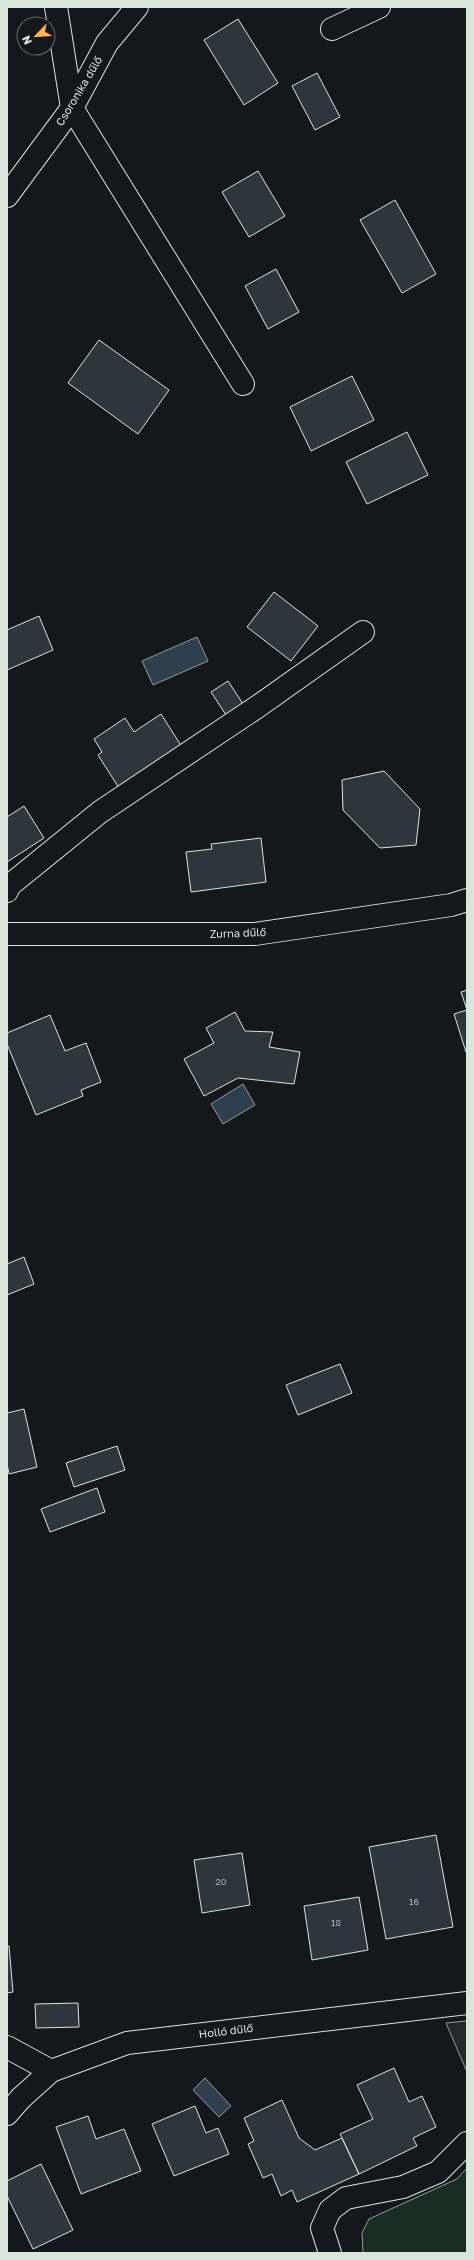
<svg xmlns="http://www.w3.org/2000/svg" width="474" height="2260" font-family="'Golos Text',sans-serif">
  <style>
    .green { fill: #1a2d24; stroke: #939e99 }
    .parking { fill: #24282b; stroke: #939e99 }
    .water { fill: #2f3f4d; stroke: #939e99 }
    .building { fill: #2c363c; stroke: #d8e6dc }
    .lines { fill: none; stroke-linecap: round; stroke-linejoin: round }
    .minor-casing { stroke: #d8e6dc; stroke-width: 24 }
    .minor { stroke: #14181c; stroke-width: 22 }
    .labels { text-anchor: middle; stroke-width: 3; stroke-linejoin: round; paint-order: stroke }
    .number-label { font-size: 9px; fill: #adbab4 }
    .street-label { font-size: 11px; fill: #d8e6dc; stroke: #14181c }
  </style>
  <rect width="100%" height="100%" fill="#14181c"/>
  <path class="green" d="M 467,2168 L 467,2253 L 363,2253 L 362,2233 L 369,2219 L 457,2179 Z"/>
  <path class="parking" d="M 467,2021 L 467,2072 L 446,2023 Z"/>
  <path class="water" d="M 197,637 L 208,661 L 153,685 L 142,661 Z
    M 243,1084 L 255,1105 L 223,1124 L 211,1104 Z
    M 205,2078 L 231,2106 L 219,2117 L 193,2090 Z"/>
  <path class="building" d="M 238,19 L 278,83 L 244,105 L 204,40 Z
    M 317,73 L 340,117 L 315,130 L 292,86 Z
    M 258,171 L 285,216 L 249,237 L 222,192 Z
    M 395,200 L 436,274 L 402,293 L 360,220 Z
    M 276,269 L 299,312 L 268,329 L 245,286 Z
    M 99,340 L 169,390 L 138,434 L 68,383 Z
    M 352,376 L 374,420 L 311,451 L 290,407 Z
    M 407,432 L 428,475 L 367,504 L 346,462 Z
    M 274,592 L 318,626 L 291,661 L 247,627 Z
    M 39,616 L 53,650 L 7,670 L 7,630 Z
    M 228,681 L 245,707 L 228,718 L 211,692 Z
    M 161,714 L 182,747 L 119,788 L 98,755 L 102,752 L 94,739 L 125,718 L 134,732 Z
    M 384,771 L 420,809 L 416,845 L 380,848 L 343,810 L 342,780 Z
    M 24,806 L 44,838 L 7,862 L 7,817 Z
    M 261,838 L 266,882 L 191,892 L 186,852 L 212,849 L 211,844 Z
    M 467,990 L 467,1052 L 466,1052 L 454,1014 L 467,1010 L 461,992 Z
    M 235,1012 L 245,1031 L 273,1032 L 269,1047 L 300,1052 L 294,1084 L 238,1078 L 204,1096 L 184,1059 L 214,1043 L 206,1028 Z
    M 50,1015 L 65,1051 L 86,1043 L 101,1082 L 81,1090 L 83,1096 L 36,1115 L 7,1044 L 7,1033 Z
    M 24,1257 L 34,1284 L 7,1295 L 7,1264 Z
    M 340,1364 L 352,1393 L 298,1415 L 286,1385 Z
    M 24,1409 L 37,1467 L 9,1474 L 7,1464 L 7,1413 Z
    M 117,1446 L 125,1470 L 74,1487 L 66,1463 Z
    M 97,1488 L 105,1512 L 50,1532 L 41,1509 Z
    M 436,1835 L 453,1927 L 386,1939 L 369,1847 Z
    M 242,1853 L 250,1905 L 202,1913 L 194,1860 Z
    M 359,1897 L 368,1950 L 312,1960 L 304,1906 Z
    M 7,1946 L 9,1946 L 13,1992 L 7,1993 Z
    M 78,2003 L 79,2027 L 36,2028 L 35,2004 Z
    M 394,2068 L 409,2102 L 422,2096 L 436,2127 L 413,2138 L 417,2146 L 359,2174 L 340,2134 L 373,2119 L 357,2085 Z
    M 282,2100 L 299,2138 L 315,2150 L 342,2138 L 359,2174 L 297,2202 L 292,2190 L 281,2196 L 272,2174 L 263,2178 L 248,2144 L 254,2141 L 244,2118 Z
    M 195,2106 L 206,2133 L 218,2128 L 229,2154 L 174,2176 L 152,2124 Z
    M 88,2116 L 96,2139 L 124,2129 L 141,2171 L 81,2194 L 56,2127 Z
    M 41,2164 L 73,2230 L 33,2249 L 7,2196 L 7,2181 Z"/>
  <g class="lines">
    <defs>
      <path id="minor" d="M 56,7 L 72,108 L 243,384
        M 332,29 L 379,7
        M 7,196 L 72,108 L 107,43 L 137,7
        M 7,891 L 10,885 L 100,812 L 257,707 L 363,632
        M 7,934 L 255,934 L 451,905 L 467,900
        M 7,2047 L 51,2071
        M 7,2114 L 21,2098 L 51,2071 L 127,2043 L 467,2003
        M 330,2253 L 322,2228 L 330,2210 L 346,2198 L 403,2187 L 438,2172 L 467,2143"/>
    </defs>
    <use href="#minor" class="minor-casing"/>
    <use href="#minor" class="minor"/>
  </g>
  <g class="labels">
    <g class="number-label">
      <text x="221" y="1885">20</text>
      <text x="414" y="1905">16</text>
      <text x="336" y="1926">18</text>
    </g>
    <g class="street-label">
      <text transform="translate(79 91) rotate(-59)" y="4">Csoronika dűlő</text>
      <text transform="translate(238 933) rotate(-2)" y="4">Zurna dűlő</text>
      <text transform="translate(226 2031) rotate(-7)" y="4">Holló dűlő</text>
    </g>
  </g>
  <rect width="474" height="2260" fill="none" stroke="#d8e6dc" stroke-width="16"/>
  <g transform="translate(36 36) rotate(245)"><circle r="19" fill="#14181c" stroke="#626a69"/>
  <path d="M0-3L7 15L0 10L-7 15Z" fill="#ffb74d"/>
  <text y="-6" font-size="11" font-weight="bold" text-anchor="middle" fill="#d8e6dc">N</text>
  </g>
</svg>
